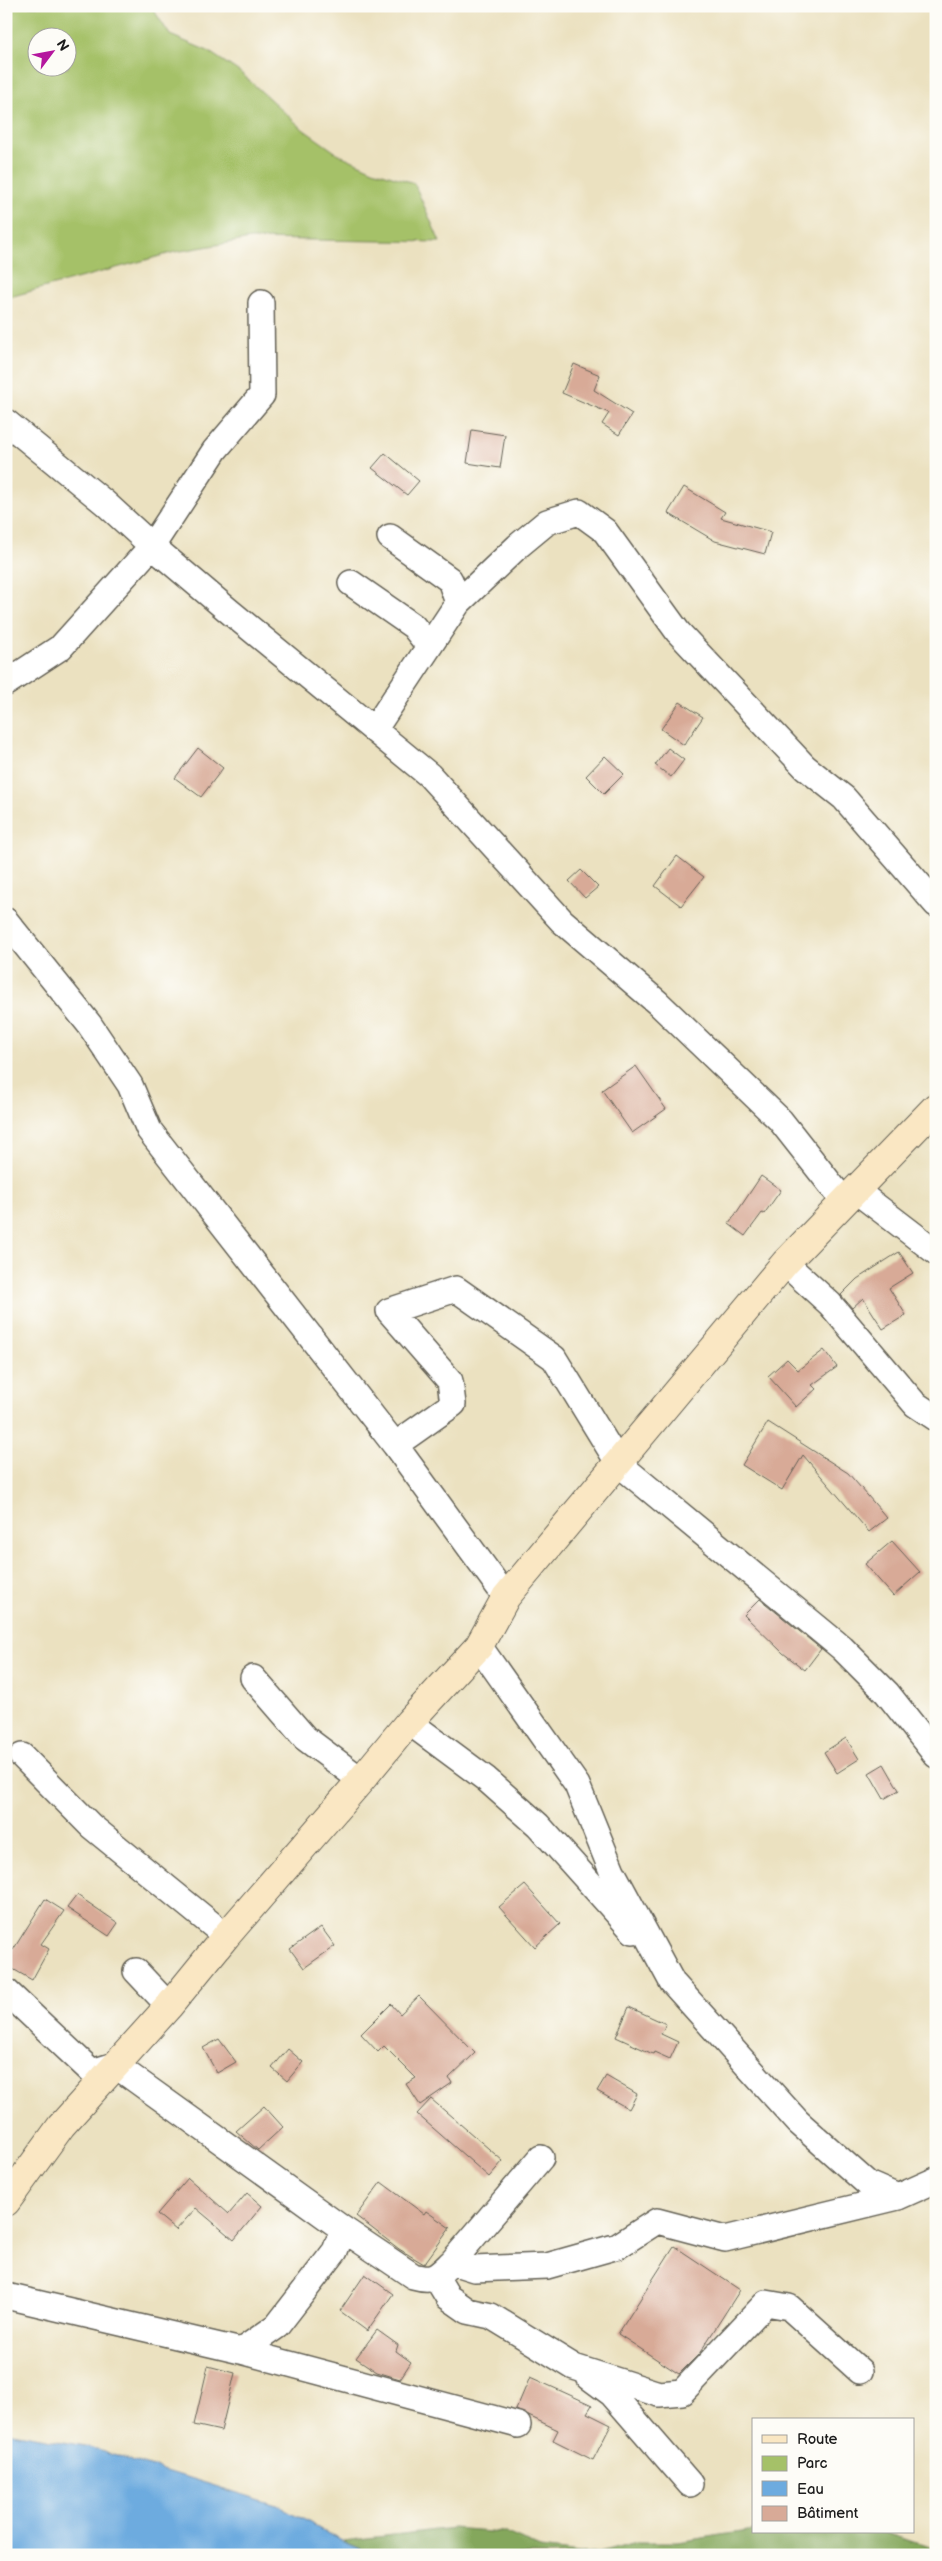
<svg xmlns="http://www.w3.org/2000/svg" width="942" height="2561" font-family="'Balsamiq Sans',sans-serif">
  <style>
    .green { fill: #a5c168; stroke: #606e42; fill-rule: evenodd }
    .forest { fill: #84a75c; stroke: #50623c }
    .water { fill: #6dabdf; stroke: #44647e }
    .building { fill: #d8aa97 }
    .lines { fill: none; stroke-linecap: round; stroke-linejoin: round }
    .minor-casing { stroke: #646155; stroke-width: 28 }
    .secondary-casing { stroke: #646155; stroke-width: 30 }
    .minor { stroke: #fff; stroke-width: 25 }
    .secondary { stroke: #fae7c3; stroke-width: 28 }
  </style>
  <rect width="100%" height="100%" fill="#fdfcf7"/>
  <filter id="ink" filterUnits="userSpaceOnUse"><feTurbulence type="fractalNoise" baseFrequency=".02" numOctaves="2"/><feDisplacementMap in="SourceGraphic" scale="10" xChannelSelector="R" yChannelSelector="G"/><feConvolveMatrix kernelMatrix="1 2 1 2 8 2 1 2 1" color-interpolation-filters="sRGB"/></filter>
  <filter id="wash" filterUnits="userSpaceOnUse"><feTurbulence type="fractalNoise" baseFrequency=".0096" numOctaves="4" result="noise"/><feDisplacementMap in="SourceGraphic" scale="20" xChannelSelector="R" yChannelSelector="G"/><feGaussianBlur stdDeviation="1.12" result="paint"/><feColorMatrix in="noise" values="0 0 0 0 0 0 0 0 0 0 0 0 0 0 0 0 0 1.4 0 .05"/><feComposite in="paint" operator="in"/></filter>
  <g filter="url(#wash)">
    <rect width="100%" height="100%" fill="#ebe1c0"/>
    <path class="green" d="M 6,6 L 151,6 L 170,35 L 208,51 L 241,73 L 304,130 L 338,154 L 373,170 L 414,183 L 440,242 L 251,239 L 175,252 L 6,298 ZM 38,38 L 68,38 L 68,68 L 38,68 Z"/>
    <path class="forest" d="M 452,2528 L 503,2532 L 540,2548 L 579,2553 L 599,2552 L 636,2542 L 677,2542 L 753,2530 L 753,2532 L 882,2532 L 936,2549 L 936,2555 L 375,2555 L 343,2541 Z"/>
    <path class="water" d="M 7,2432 L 85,2446 L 280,2506 L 342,2541 L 375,2555 L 76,2555 L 60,2552 L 53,2555 L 6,2555 Z"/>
    <g id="blocks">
      <path class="building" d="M 574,364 L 600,375 L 594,390 L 632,414 L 619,435 L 602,424 L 609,413 L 562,393 Z
        M 472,430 L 505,435 L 500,468 L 467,463 Z
        M 385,453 L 419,481 L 407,495 L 372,468 Z
        M 684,487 L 725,512 L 721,518 L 771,532 L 765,554 L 715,541 L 668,513 Z
        M 680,702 L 703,717 L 684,745 L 661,729 Z
        M 198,748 L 223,768 L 201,797 L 175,778 Z
        M 668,748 L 684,760 L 671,777 L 655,765 Z
        M 605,756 L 624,774 L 604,794 L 586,776 Z
        M 677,856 L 704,877 L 681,906 L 655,886 Z
        M 581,870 L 598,887 L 585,898 L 569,881 Z
        M 636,1066 L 666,1109 L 632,1133 L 602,1090 Z
        M 761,1176 L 781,1190 L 764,1214 L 762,1213 L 745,1236 L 729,1224 Z
        M 899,1252 L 913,1273 L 889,1288 L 906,1315 L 883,1329 L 863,1298 L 852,1308 L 841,1295 L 857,1279 Z
        M 824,1350 L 837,1367 L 812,1385 L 816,1389 L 796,1407 L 768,1376 L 787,1359 L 798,1370 Z
        M 768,1422 L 848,1473 L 887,1518 L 869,1532 L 803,1455 L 782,1490 L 742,1465 Z
        M 892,1541 L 920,1572 L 893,1596 L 865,1564 Z
        M 760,1599 L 821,1649 L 805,1670 L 783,1653 L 744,1615 Z
        M 846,1738 L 859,1759 L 837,1773 L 824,1752 Z
        M 884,1764 L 899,1790 L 884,1799 L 869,1773 Z
        M 525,1885 L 560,1924 L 535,1947 L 499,1907 Z
        M 77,1895 L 118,1923 L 109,1936 L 67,1908 Z
        M 45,1899 L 64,1911 L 41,1944 L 49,1949 L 32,1980 L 6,1965 L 6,1946 L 13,1950 Z
        M 321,1927 L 335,1946 L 304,1968 L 290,1949 Z
        M 419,1996 L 475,2053 L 449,2078 L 452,2083 L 420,2105 L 406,2084 L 416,2078 L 384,2046 L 378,2052 L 361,2034 L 391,2004 L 400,2014 Z
        M 629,2007 L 666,2024 L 661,2034 L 678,2042 L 670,2059 L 654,2052 L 653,2054 L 616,2037 Z
        M 219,2039 L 236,2062 L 217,2073 L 203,2048 Z
        M 288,2049 L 303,2062 L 287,2081 L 272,2068 Z
        M 606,2076 L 637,2094 L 629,2109 L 597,2091 Z
        M 431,2099 L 503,2161 L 489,2177 L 417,2114 Z
        M 264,2106 L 283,2127 L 258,2150 L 236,2131 Z
        M 188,2178 L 229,2214 L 247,2193 L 262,2206 L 234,2240 L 196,2208 L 176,2230 L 157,2214 Z
        M 381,2182 L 424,2214 L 426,2211 L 450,2228 L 424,2264 L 399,2249 L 356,2216 Z
        M 674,2246 L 740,2290 L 699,2354 L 679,2374 L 618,2334 Z
        M 365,2274 L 393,2294 L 367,2331 L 340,2311 Z
        M 377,2330 L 398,2345 L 396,2351 L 411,2362 L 400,2379 L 377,2372 L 356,2358 Z
        M 208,2366 L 235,2373 L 221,2431 L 194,2425 Z
        M 530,2377 L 592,2405 L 587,2413 L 611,2425 L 593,2460 L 553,2440 L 558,2430 L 516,2410 Z"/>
    </g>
  </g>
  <g filter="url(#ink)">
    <use href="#blocks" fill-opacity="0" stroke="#646155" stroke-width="1"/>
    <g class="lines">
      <defs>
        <path id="minor" d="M 6,422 L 105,503 L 152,546 L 229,611 L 429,775 L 562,921 L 658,1003 L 780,1120 L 843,1200
          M 390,537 L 450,580 L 458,603
          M 351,583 L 413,626 L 429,646
          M 6,683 L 61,647 L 152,546 L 215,450 L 262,395 L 261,303
          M 374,730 L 458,603 L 518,546 L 547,522 L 579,512 L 605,531 L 678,632 L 805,767 L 844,798 L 936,904
          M 6,921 L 89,1024 L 130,1085 L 149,1130 L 395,1445 L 506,1597
          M 855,1190 L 936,1252
          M 785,1263 L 830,1304 L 915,1404 L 936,1418
          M 395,1445 L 453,1404 L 450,1381 L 389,1311 L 456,1289 L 554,1358 L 619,1464 L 842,1648 L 887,1693 L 936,1755
          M 479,1646 L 577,1785 L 612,1871 L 672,1982 L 798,2122 L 868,2184 L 898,2197
          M 253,1678 L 305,1738 L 361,1780
          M 409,1722 L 486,1779 L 538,1825 L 633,1931
          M 22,1756 L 91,1826 L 226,1936
          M 136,1971 L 169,2006
          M 6,1991 L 92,2072 L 115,2065 L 343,2229 L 413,2276 C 434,2282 437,2276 452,2262 L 541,2158
          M 452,2262 L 474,2269 L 547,2266 L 618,2246 L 657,2221 L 725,2239 L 898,2197 L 936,2180
          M 436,2277 L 448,2297 L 468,2311 L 491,2316 L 574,2367 L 659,2394 L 682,2392 L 766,2303 L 789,2307 L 860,2371
          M 6,2296 L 241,2351 L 518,2425
          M 241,2351 L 277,2326 L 335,2251 L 343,2229
          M 589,2377 L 612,2394 L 690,2484"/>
        <path id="secondary" d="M 6,2202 L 61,2126 L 169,2006 L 226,1936 L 361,1780 L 409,1722 L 479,1646 L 506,1597 L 785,1263 L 936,1107"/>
      </defs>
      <use href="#minor" class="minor-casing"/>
      <use href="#secondary" class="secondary-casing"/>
      <use href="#minor" class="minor"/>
      <use href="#secondary" class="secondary"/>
    </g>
  </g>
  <rect width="942" height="2561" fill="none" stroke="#fdfcf7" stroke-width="25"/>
  <rect x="752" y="2418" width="162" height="115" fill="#fdfcf7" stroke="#a3a29f"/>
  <rect x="762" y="2435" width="25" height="8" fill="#fae7c3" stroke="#a3a29f"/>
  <text x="797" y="2444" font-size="15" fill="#1c1c1c">Route</text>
  <rect x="762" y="2456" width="25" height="15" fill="#a5c168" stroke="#a3a29f"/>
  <text x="797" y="2468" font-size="15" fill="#1c1c1c">Parc</text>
  <rect x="762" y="2481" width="25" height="15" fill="#6dabdf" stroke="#a3a29f"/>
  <text x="797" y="2494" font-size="15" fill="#1c1c1c">Eau</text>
  <rect x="762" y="2506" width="25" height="15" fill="#d8aa97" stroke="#a3a29f"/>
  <text x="797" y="2518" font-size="15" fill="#1c1c1c">Bâtiment</text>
  <g transform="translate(52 52) rotate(58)"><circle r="24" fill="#fdfcf7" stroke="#a3a29f"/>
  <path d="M0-4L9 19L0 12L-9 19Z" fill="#b5179e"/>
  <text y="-8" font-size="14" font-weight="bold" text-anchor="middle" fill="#1c1c1c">N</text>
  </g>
</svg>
